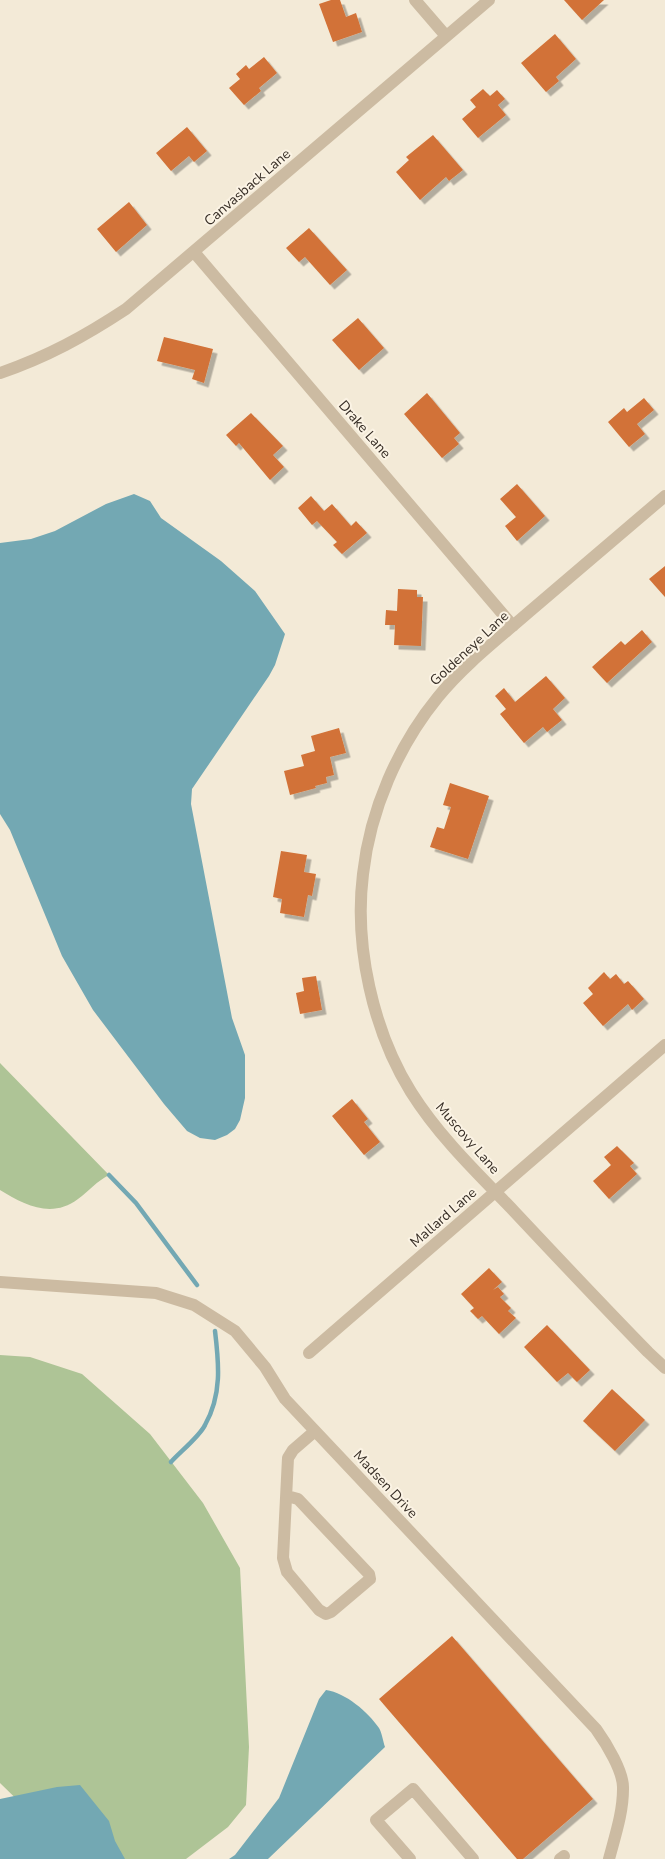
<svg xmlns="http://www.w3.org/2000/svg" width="665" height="1859" font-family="'Nunito Sans',sans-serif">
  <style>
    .green { fill: #aec496 }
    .water { fill: #73a8b3 }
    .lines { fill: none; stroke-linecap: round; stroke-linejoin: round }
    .stream { stroke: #73a8b3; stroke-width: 4.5 }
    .building { fill: #d27237; filter: url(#shadow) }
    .minor { stroke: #ccbba2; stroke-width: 12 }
    .labels { text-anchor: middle; stroke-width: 4; stroke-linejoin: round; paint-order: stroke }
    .street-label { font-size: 14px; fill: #362d25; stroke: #fbf3e4 }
  </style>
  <defs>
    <filter id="shadow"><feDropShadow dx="4.5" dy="4.5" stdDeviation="0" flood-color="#0004"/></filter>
  </defs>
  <rect width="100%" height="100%" fill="#f3ead7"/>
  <path class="green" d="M 0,1063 L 109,1175 C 97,1181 89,1191 78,1199 C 52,1219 24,1205 0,1190 Z
    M 0,1355 L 30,1357 L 82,1374 L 150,1434 L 203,1503 L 240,1568 L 249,1747 L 246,1805 L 228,1827 L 186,1859 L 114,1859 L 38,1820 L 0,1783 Z"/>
  <path class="water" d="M 134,494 L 150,501 L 161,518 L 221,561 L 255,591 L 285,634 L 275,665 L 269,676 L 192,789 L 191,804 L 232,1018 L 245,1055 L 245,1098 L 240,1120 L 235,1129 L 227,1135 L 215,1140 L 200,1138 L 187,1131 L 164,1104 L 93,1010 L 62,956 L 10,830 L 0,814 L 0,543 L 31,539 L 55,531 L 106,504 Z
    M 326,1690 C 346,1693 368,1712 379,1728 C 382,1733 383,1741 385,1747 L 268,1859 L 229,1859 L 235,1855 L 279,1798 L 319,1699 Z
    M 80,1785 L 109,1821 L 115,1841 L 125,1859 L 0,1859 L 0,1799 L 57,1787 Z"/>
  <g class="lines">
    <path class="stream" d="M 109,1175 L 136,1203 L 197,1285
      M 171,1462 C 180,1452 200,1436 205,1425 C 222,1395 219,1364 215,1331"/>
  </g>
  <path class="building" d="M 331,0 L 340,0 L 346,17 L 356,13 L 362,32 L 333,42 L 319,4 Z
    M 564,0 L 604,0 L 582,20 Z
    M 555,34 L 576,59 L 556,77 L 559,81 L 546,92 L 521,63 Z
    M 264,57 L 277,73 L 259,88 L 261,91 L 244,105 L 229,88 L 240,79 L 236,74 L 246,65 L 249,69 Z
    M 483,89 L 490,96 L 497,90 L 505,99 L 498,105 L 506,115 L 478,138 L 462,119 L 476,107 L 470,100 Z
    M 187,127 L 207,151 L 194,162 L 189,156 L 171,171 L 156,153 Z
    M 433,135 L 463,170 L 449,181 L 446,177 L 420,200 L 396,172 L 409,160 L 406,157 Z
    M 129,202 L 147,225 L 116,252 L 97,229 Z
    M 309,228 L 347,270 L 330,285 L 305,257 L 299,262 L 286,248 Z
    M 358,318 L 384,348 L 359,370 L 332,340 Z
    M 164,337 L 213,349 L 204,383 L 192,379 L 195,370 L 157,361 Z
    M 427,393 L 460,433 L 454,438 L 459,444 L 442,458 L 404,414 Z
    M 644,398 L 654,410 L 637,424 L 645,434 L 629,447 L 608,422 L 624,408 L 627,412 Z
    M 251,413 L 283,446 L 273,455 L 284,467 L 270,480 L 239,443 L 236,446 L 226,435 Z
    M 517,484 L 545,516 L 517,541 L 505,526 L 516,517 L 500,499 Z
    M 311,496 L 324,511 L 332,504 L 351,526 L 356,521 L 367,533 L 342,554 L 333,545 L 337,542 L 317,521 L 312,525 L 298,508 Z
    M 665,566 L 665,597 L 649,579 Z
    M 398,589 L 417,590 L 417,597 L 423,597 L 421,646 L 394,645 L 395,625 L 385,625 L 386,610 L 397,611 Z
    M 642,630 L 652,642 L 607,683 L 592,667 L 621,641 L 625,645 Z
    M 546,676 L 565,698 L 553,709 L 562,720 L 547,732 L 543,727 L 524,743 L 500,714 L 506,709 L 495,696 L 504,688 L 515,702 Z
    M 339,728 L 346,753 L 330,757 L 334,775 L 326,777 L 327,783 L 315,786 L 316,788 L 290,795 L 284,771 L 304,766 L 301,755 L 315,751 L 311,736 Z
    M 450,783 L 489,796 L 468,859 L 430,847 L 437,827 L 444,829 L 451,807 L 443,805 Z
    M 281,851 L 307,855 L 304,872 L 316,874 L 312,896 L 308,895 L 304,917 L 280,913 L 282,899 L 273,897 Z
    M 604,972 L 610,979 L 616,974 L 624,984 L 628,981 L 644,999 L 632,1010 L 628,1004 L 603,1026 L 583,1003 L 593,994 L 588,988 Z
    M 316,976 L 322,1010 L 300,1014 L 296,993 L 304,991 L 302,978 Z
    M 352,1099 L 368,1119 L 364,1122 L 380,1142 L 364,1155 L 332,1116 Z
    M 617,1146 L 634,1163 L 630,1166 L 637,1174 L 609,1199 L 593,1181 L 611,1165 L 604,1157 Z
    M 489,1268 L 502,1282 L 493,1290 L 498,1287 L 504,1294 L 500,1297 L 511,1308 L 508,1311 L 516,1318 L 499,1334 L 482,1316 L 478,1319 L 470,1311 L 474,1308 L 461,1294 Z
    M 547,1325 L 590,1370 L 577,1382 L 568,1373 L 557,1382 L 524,1347 Z
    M 612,1389 L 645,1420 L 615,1451 L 583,1421 Z
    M 452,1636 L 593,1799 L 523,1859 L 517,1859 L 379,1699 Z"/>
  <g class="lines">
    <path class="minor" d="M 415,0 L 446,36
      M 194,252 L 513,626
      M 0,373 C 47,357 85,336 126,309 L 489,0
      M 665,496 C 620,534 575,573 529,612 C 498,639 464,665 438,697 C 398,746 370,810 363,874 C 354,946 373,1031 411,1092 C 438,1135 475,1171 510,1207 C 556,1256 601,1304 648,1352 L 665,1368
      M 0,1282 L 156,1293 L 194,1305 L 235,1331 L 265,1367 L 285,1399 L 596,1729 C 606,1743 624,1772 623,1789 C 623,1813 615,1836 609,1859
      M 309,1353 L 665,1045
      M 287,1496 L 298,1499 L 369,1574 L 370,1579 L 331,1612 L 326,1614 L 319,1610 L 287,1572 L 283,1558 L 288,1458 L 293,1450 L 315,1431
      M 410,1859 L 376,1820 L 413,1789 L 473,1859
      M 560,1859 L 564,1856"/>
  </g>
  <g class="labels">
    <g class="street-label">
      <text transform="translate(247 187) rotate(-41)" y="5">Canvasback Lane</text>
      <text transform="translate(365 429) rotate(49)" y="5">Drake Lane</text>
      <text transform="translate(469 648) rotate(-43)" y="5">Goldeneye Lane</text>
      <text transform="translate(468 1138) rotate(49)" y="5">Muscovy Lane</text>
      <text transform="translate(443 1217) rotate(-41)" y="5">Mallard Lane</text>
      <text transform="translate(386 1484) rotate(47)" y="5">Madsen Drive</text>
    </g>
  </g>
</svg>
